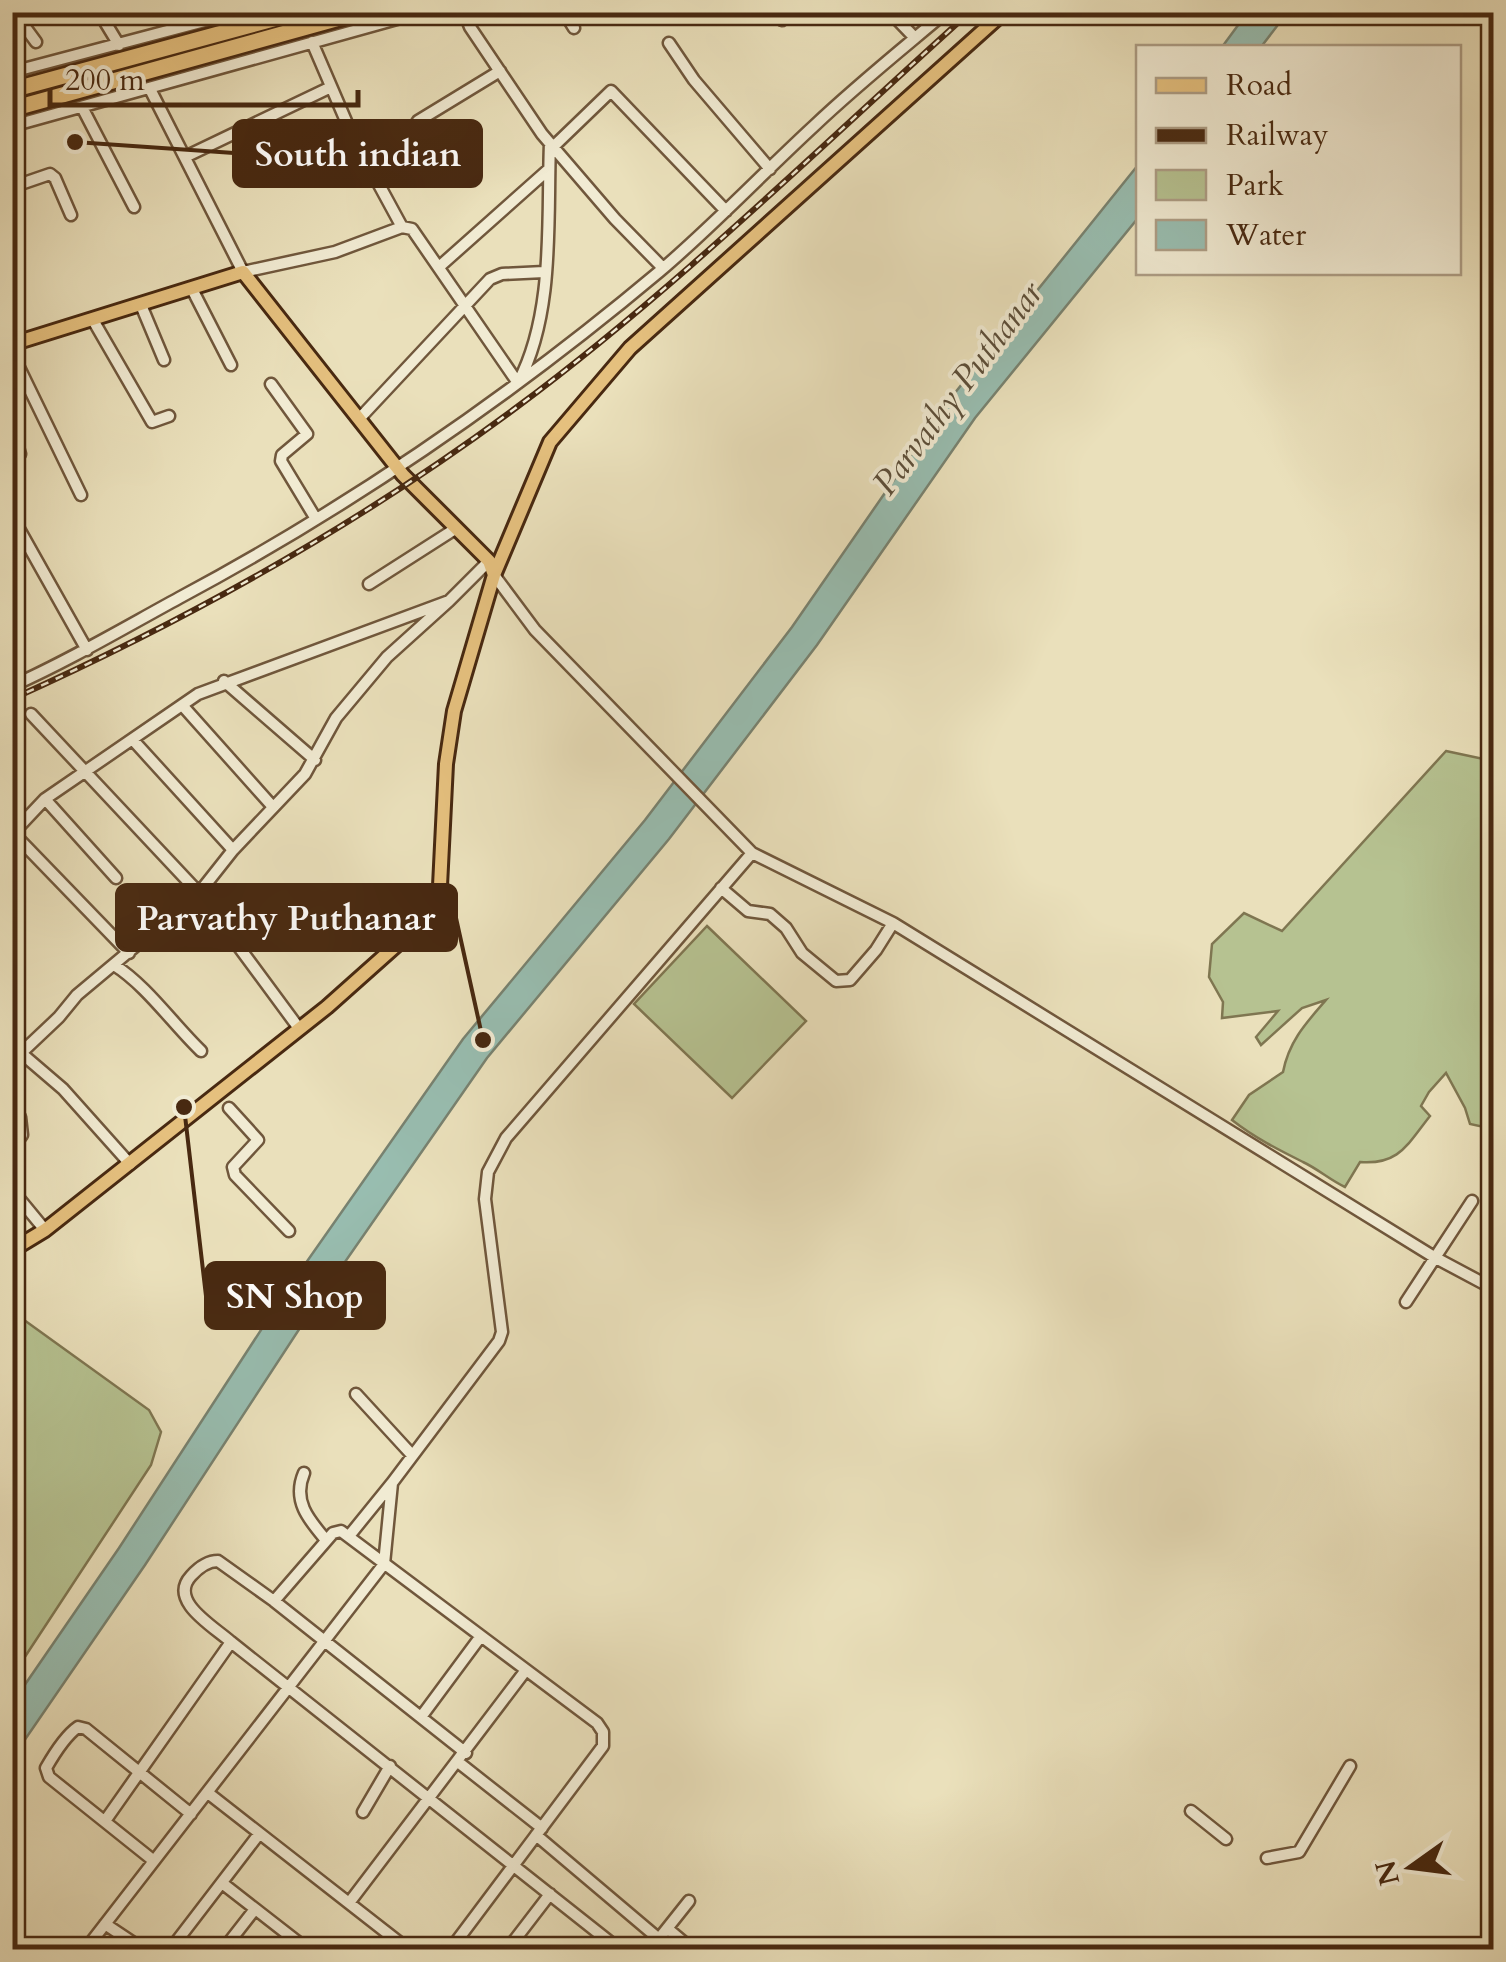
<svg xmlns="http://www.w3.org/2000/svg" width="1506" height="1962" font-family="Cardo,serif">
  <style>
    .green { fill: #b6c291; stroke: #7f7651; stroke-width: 2.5 }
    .water { fill: #98bdb0; stroke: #788270; stroke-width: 2.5 }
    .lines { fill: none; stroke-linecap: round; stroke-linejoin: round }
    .minor-casing { stroke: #70573c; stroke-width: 15 }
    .major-casing { stroke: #482911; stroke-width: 18 }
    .highway-casing { stroke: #482911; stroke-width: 20 }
    .minor { stroke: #f1ebd3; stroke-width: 10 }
    .major { stroke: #e5c07e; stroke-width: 12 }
    .highway { stroke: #e5c07e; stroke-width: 15 }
    .rail-casing { stroke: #482911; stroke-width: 6 }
    .rail { stroke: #f1ebd3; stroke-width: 2.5; stroke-dasharray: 8; stroke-linecap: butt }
    .labels { text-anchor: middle; stroke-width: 8; stroke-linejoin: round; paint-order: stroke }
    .water-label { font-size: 35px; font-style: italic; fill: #5c4e39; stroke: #f1ebd3 }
    .leader { fill: none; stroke: #482911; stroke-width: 4 }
    .callout-dot { fill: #482911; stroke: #f1ebd3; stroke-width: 4 }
    .callout { fill: #482911; stroke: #482911; stroke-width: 4 }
    .callout-label { font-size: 35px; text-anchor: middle; font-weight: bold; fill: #fff }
  </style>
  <rect width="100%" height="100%" fill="#eae0bb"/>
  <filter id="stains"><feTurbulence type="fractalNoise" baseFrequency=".002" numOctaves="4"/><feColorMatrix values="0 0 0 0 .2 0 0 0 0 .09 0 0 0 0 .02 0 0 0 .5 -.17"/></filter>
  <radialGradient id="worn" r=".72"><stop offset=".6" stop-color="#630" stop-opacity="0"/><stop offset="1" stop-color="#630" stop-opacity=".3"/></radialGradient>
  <path class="green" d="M 1446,751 L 1493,761 L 1493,1129 L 1470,1124 L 1465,1108 L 1446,1073 L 1429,1092 L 1421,1106 L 1430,1116 C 1407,1145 1399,1165 1360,1162 L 1345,1187 C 1330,1180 1318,1169 1303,1162 C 1277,1149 1255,1138 1232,1120 L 1249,1095 L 1283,1072 C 1289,1041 1306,1023 1326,1000 L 1302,1008 L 1261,1045 L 1256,1037 L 1278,1011 L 1222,1018 L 1223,1002 L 1209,977 L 1212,944 L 1244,913 L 1282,931 Z
    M 707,926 L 806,1021 L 732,1098 L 634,1004 Z
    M 13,1312 L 149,1410 L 161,1432 L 151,1465 L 13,1675 Z"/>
  <path class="water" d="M 1247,13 L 1287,13 L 1261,47 L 1222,47 Z
    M 1138,165 L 1138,218 L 975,418 L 817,645 L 669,839 L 487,1058 L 315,1305 L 145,1565 L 13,1757 L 13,1702 L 119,1548 L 289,1287 L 463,1039 L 645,820 L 792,627 L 950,399 Z"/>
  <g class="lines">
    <defs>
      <path id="minor" d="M 14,12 L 36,42
        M 99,12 L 119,45
        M 464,12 L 470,27 L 542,134 L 615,219 L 663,268
        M 564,12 L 574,28
        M 775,12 L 782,20
        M 890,12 L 915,38
        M 312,42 L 352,135 L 402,227
        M 669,43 L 694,80 L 770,169
        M 12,72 L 239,12
        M 150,89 L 243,272 L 335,252 L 402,227 L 412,229 L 518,383 C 555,313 547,220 550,143
        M 83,109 L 134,207
        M 12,126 L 422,12
        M 553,147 L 611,91 L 726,211
        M 187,156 L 331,87
        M 367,163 L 403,145 L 418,121 L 500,71
        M 12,176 L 18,185 L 50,174 L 55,178 L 71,215
        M 439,267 L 549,169
        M 192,289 L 231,365
        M 141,305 L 164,360
        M 93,320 L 152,422 L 169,416
        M 12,353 L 81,495
        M 271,384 L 307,434 L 282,455 L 281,461 L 316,519
        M 359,419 L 490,279 L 502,274 L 544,272
        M 12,426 L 20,454
        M 19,529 L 87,650
        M 494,575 L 535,630 L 752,853 L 893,923 L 1434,1257 L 1494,1289
        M 369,584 L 455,529
        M 224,681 L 315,760
        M 12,686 C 70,660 124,628 179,598 C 351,506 511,396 660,271 C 714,225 762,174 814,126 C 856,86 901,50 946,12
        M 182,705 L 273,807
        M 31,714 L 199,893 L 298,1027
        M 133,740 L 233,850
        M 45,799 L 116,878
        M 13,833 L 129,953
        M 12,834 L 45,799 L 198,694 L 449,601 L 489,561
        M 721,888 L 748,911 L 770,914 L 786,928 L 802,953 L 836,981 L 850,980 L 876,950 L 893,923
        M 114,965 C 146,985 173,1024 201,1051
        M 12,1044 L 21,1053 L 12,1061
        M 229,1108 L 258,1140 L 233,1167 L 235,1175 L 289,1231
        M 12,1111 L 20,1117 L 22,1135 L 12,1149
        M 130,1164 L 63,1089 L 21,1053 L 59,1017 L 77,995 L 199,893 L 233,850 L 305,774 L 336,718 L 387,657 L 449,601
        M 12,1190 L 45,1230
        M 1406,1302 L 1472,1201
        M 356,1394 L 412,1455
        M 304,1473 C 292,1501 309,1520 326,1540
        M 349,1536 L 392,1483
        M 274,1601 L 333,1533 L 341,1531 L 597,1723 L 603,1732 L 603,1746 L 450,1950
        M 421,1717 L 481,1636
        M 466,1753 L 274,1601 L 218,1561 C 207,1561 199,1567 191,1576 C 168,1601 213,1626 231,1642 L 620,1950
        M 458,1762 L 542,1828
        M 208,1793 L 409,1950
        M 1191,1811 L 1226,1839
        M 363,1812 L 390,1766
        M 105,1821 L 231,1642
        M 536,1835 L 659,1939
        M 1267,1858 L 1299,1852 L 1350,1766
        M 154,1861 L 49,1777 L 46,1768 C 54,1754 65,1736 78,1727 L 86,1729 L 191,1814
        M 222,1883 L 308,1950
        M 349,1903 L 526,1670
        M 105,1924 L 144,1950
        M 668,1929 L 693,1950
        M 85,1950 L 384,1564 L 392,1483 L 499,1341 L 502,1332 L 485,1199 L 488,1172 L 506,1138 L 752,853
        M 170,1950 L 259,1834
        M 223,1950 L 255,1909
        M 507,1950 L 550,1894
        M 650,1950 L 689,1901"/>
      <path id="major" d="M 12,344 L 243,272 L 403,475 L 489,561 L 494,575
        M 12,1250 L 45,1230 L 327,1007 L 419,925 L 432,907 L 440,886 L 446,764 L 454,711 L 494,575 L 550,442 L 630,348 L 1004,12"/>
      <path id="highway" d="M 12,90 L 299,12
        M 12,109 L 361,12"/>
    </defs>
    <use href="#minor" class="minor-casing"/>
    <use href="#major" class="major-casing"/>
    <use href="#highway" class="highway-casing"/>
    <use href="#minor" class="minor"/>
    <use href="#major" class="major"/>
    <use href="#highway" class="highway"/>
    <defs>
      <path id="rail" d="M 12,699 C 190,619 361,523 517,407 C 675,290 823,144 970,12"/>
    </defs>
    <use href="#rail" class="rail-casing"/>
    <use href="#rail" class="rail"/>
  </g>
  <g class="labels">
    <g class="water-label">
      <text transform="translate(957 388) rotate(-53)" y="12">Parvathy Puthanar</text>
    </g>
  </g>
  <path class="leader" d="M75 142L234 153M483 1040L456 918M184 1107L206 1296"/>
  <g class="callout-dot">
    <circle cx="75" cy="142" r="10"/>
    <circle cx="483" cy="1040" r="10"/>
    <circle cx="184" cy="1107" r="10"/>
  </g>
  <g class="callout">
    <rect x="234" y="121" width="247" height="65" rx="10"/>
    <rect x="117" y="885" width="339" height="65" rx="10"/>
    <rect x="206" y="1263" width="178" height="65" rx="10"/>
  </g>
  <g class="callout-label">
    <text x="358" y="166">South indian</text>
    <text x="286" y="930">Parvathy Puthanar</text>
    <text x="295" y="1308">SN Shop</text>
  </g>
  <rect width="1506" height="1962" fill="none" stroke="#eae0bb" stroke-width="50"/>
  <rect x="15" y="15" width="1476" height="1932" fill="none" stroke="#482911" stroke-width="5"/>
  <rect x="25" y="25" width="1456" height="1912" fill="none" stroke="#482911" stroke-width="2.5"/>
  <rect x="1136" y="45" width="325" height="230" fill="#f1ebd3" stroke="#ad9d85" stroke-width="2.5"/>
  <rect x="1156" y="78" width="50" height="15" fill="#e5c07e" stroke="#ad9d85" stroke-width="2.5"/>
  <text x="1226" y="95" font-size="30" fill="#482911">Road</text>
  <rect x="1156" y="128" width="50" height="15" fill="#482911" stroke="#ad9d85" stroke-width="2.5"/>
  <text x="1226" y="145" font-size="30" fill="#482911">Railway</text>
  <rect x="1156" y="170" width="50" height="30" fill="#b6c291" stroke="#ad9d85" stroke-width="2.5"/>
  <text x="1226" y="195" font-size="30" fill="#482911">Park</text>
  <rect x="1156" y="220" width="50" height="30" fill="#98bdb0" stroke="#ad9d85" stroke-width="2.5"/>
  <text x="1226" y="245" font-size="30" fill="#482911">Water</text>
  <g transform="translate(1411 1867) rotate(256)" stroke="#f1ebd3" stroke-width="8" paint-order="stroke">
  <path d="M0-8L18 38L0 25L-18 38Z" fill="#482911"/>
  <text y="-15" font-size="28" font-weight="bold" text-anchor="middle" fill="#482911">N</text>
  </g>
  <path d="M50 90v15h308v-15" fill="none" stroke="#482911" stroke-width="5"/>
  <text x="65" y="90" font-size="30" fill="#482911" stroke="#f1ebd3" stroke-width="8" paint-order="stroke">200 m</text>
  <rect width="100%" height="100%" filter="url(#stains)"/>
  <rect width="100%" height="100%" fill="url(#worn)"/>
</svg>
